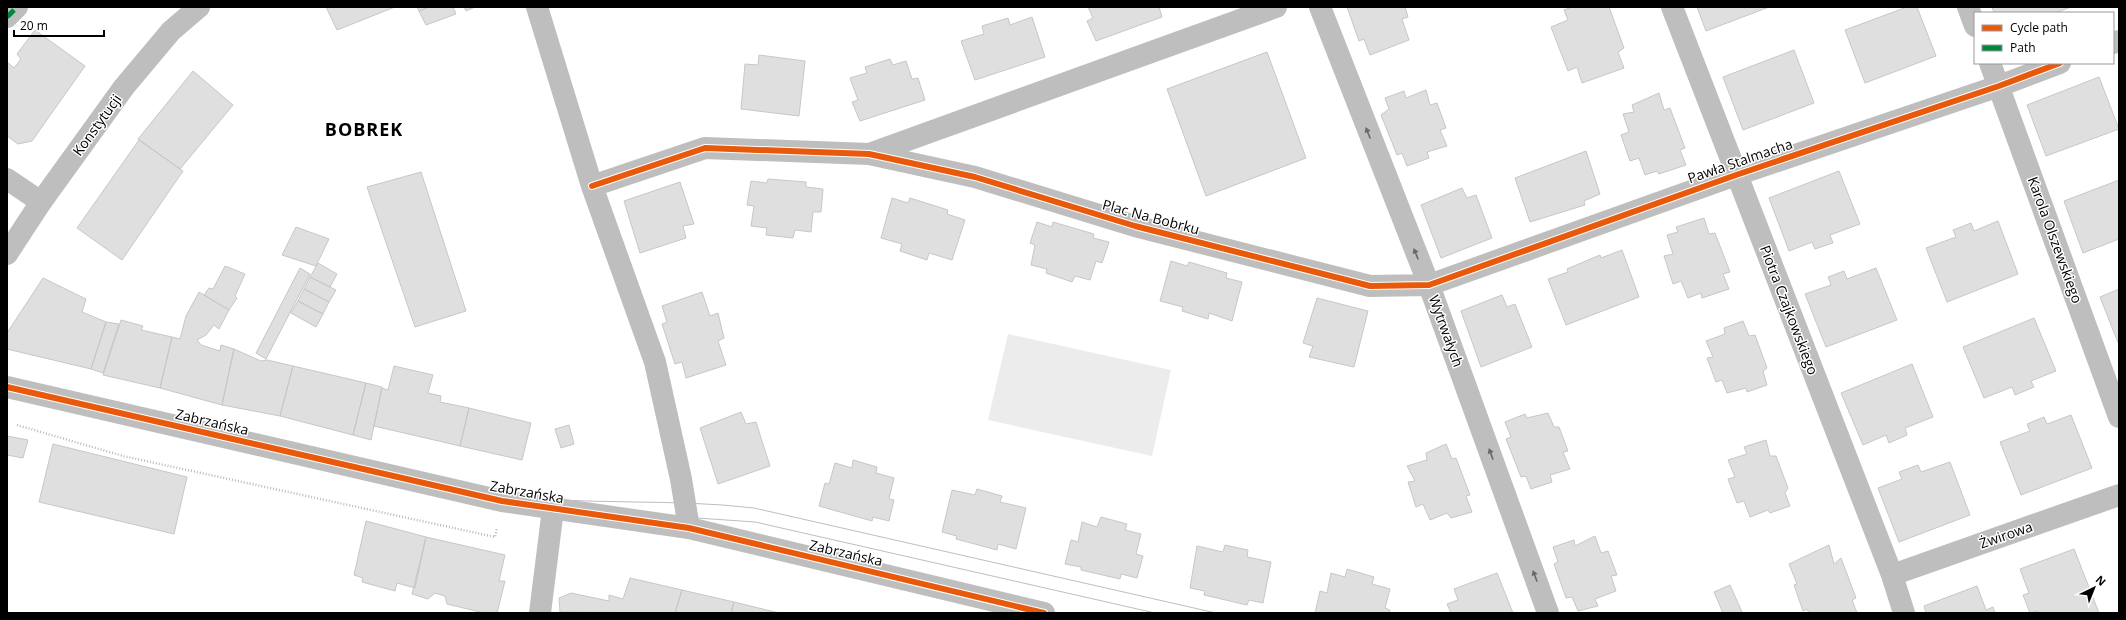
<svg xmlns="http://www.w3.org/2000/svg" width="2126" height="620" font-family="'Open Sans',sans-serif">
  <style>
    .green { fill: #ececec }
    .building { fill: #dfdfdf; stroke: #c7c7c7 }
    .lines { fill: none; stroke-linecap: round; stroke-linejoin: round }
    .path { stroke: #b9b9b9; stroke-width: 2.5; stroke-dasharray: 1 2; stroke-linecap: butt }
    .minor { stroke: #bebebe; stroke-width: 22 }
    .tertiary { stroke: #bebebe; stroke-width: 22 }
    .tram { stroke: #bebebe; stroke-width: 1 }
    .quiet { stroke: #00873e; stroke-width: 5; stroke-dasharray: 10 5; stroke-linecap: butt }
    .cycleway-casing { stroke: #fff; stroke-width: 8 }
    .cycleway { stroke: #e8590c; stroke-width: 6 }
    .oneway { fill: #686868 }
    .labels { text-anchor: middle; stroke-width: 3; stroke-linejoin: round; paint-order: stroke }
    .street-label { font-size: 14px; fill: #000; stroke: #fff }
    .district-label { font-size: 18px; font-weight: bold; letter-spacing: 1px; fill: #000; stroke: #fff }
  </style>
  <rect width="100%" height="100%" fill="#fff"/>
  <path class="green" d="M 1008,334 L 1171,370 L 1152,456 L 988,420 Z"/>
  <path class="building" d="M 326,7 L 395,7 L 337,30 Z
    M 417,7 L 429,7 L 419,11 Z
    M 429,7 L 453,7 L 456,14 L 426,25 L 419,11 Z
    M 464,7 L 475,7 L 466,11 Z
    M 1088,7 L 1159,7 L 1162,17 L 1096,41 L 1087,21 L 1093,18 Z
    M 1347,7 L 1405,7 L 1408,17 L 1402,19 L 1409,40 L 1370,55 L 1364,39 L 1359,41 Z
    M 1572,7 L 1609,7 L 1624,48 L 1618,52 L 1624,68 L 1582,83 L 1577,67 L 1568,71 L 1551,27 L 1568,20 L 1564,10 Z
    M 1697,7 L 1769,7 L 1706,31 Z
    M 1907,7 L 1917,7 L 1936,56 L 1865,83 L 1845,30 Z
    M 1992,7 L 2071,7 L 2055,13 L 1994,13 Z
    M 1032,17 L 1045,57 L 975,80 L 961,41 L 984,34 L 982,26 L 1008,18 L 1010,25 Z
    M 35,30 L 85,66 L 32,141 L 18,144 L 7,136 L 7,62 L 14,68 L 21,59 L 17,54 Z
    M 1794,50 L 1814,103 L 1743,130 L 1723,77 Z
    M 1267,52 L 1306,158 L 1206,196 L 1167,89 Z
    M 759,55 L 805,61 L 799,116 L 741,109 L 745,64 L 758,65 Z
    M 890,59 L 893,65 L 906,61 L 912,79 L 918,78 L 925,100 L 860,121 L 852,102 L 858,100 L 850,78 L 867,73 L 865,67 Z
    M 193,71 L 233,105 L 180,169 L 138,139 Z
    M 2099,77 L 2119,129 L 2046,156 L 2027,105 Z
    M 1426,90 L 1430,105 L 1437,103 L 1446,128 L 1440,130 L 1447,146 L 1427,152 L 1429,158 L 1407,166 L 1402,153 L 1397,155 L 1381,115 L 1389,109 L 1385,98 L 1404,91 L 1406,98 Z
    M 1659,93 L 1664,110 L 1670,108 L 1685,148 L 1680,150 L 1686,165 L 1659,174 L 1657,171 L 1645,175 L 1639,158 L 1630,161 L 1621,135 L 1629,132 L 1623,114 L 1634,112 L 1632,105 Z
    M 139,140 L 183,171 L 122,260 L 77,228 Z
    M 1586,151 L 1600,194 L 1584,201 L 1585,205 L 1530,222 L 1515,178 Z
    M 1839,171 L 1860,224 L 1830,235 L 1833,243 L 1815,249 L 1812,242 L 1789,251 L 1769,198 Z
    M 421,172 L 466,311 L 415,327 L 367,187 Z
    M 768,179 L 806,182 L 806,187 L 823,189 L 821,212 L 813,212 L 811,232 L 795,230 L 793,238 L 766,235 L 767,228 L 751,226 L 754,206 L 747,205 L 751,181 L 767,183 Z
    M 2119,180 L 2119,239 L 2083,253 L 2064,201 Z
    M 680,182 L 694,224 L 683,226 L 686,238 L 640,253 L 624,201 Z
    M 1462,188 L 1467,198 L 1476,195 L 1492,238 L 1441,258 L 1421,205 Z
    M 892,198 L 908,203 L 910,198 L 948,210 L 947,214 L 965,220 L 952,260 L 929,253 L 927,260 L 900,251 L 902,244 L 881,238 Z
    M 1704,218 L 1709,234 L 1715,233 L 1730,272 L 1723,274 L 1729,289 L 1702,298 L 1701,293 L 1688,298 L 1681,281 L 1673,284 L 1664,256 L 1673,254 L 1667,235 L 1678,232 L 1676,227 Z
    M 1998,221 L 2018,274 L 1947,302 L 1926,248 L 1956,237 L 1953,230 L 1971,223 L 1974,231 Z
    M 1037,222 L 1052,227 L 1053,222 L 1094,234 L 1093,238 L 1109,242 L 1102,263 L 1096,261 L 1090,280 L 1075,276 L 1072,282 L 1046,273 L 1047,269 L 1031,265 L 1035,245 L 1030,243 Z
    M 296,227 L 329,239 L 316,266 L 282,255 Z
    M 1622,250 L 1639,297 L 1566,325 L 1548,279 L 1568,272 L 1567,269 L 1600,255 L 1601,258 Z
    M 1171,261 L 1187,266 L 1189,262 L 1227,273 L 1226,278 L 1242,282 L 1232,321 L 1209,313 L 1208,319 L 1182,311 L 1183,307 L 1160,301 Z
    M 318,263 L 337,274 L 330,287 L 310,277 Z
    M 225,266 L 245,274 L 235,296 L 237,298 L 229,310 L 204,295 L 209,288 L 213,289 Z
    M 300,268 L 310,274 L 266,359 L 256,353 Z
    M 1876,268 L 1897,320 L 1826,347 L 1805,294 L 1831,285 L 1828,277 L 1844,271 L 1847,279 Z
    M 310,277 L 336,290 L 329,302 L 304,289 Z
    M 43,278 L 86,299 L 82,312 L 106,322 L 91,369 L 7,349 L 7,333 Z
    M 304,289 L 329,302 L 323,314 L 298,301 Z
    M 2119,289 L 2119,345 L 2100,297 Z
    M 199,292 L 229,310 L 219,329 L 214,325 L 206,335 L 197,340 L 201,345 L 220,351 L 221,345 L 234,349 L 222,405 L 160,388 L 172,337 L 180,339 L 186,316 Z
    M 702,292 L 710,316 L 718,313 L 724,338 L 718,341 L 726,365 L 686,378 L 682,362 L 675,364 L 662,324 L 667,322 L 662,306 Z
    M 1502,295 L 1507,307 L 1515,304 L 1532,347 L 1481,367 L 1461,311 Z
    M 1317,298 L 1368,311 L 1354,367 L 1309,357 L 1313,346 L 1303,343 Z
    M 298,301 L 323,314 L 316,327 L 291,313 Z
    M 2034,318 L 2056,371 L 2031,381 L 2034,387 L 2015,395 L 2012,387 L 1984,398 L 1963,347 Z
    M 121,320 L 143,326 L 141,330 L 172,337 L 160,388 L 103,375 Z
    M 1743,321 L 1749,336 L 1755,335 L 1767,368 L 1763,371 L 1767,385 L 1747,392 L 1746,388 L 1727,393 L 1722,380 L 1716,382 L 1707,358 L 1713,357 L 1706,341 L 1725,334 L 1724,328 Z
    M 106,322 L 119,324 L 103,373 L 91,369 Z
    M 234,349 L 261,361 L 267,360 L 293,366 L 280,416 L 222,405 Z
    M 1912,364 L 1933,417 L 1905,428 L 1907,435 L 1889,443 L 1886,435 L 1863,445 L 1841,393 Z
    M 293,366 L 366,383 L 353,435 L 280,416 Z
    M 394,366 L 433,375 L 428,393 L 441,396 L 440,402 L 469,408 L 460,446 L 374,426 L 382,388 L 388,390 Z
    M 366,383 L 382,387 L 371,440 L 353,435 Z
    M 469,408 L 531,423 L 522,460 L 460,446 Z
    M 741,412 L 746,424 L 756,422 L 770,466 L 718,484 L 700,428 Z
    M 1548,413 L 1554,427 L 1559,427 L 1568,451 L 1563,452 L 1570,469 L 1550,475 L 1552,482 L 1531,489 L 1526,476 L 1521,477 L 1506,439 L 1511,437 L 1505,422 L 1525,414 L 1527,418 Z
    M 2071,415 L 2092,468 L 2021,495 L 2000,442 L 2030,431 L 2027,424 L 2044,417 L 2047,424 Z
    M 569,425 L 574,444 L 561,448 L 555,429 Z
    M 7,436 L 28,440 L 23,458 L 7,455 Z
    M 1766,440 L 1770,456 L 1776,456 L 1788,488 L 1785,493 L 1790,506 L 1770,513 L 1768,510 L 1750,517 L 1744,501 L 1737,503 L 1728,479 L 1735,477 L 1728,460 L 1747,454 L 1744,447 Z
    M 53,444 L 187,477 L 174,534 L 39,502 Z
    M 1446,444 L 1452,459 L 1456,458 L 1470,495 L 1466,496 L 1472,512 L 1451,518 L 1447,513 L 1430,520 L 1423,504 L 1416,507 L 1408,482 L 1415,481 L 1407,466 L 1427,460 L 1426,453 Z
    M 853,460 L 877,467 L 876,473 L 894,478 L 889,499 L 894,500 L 889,521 L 873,517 L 872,521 L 819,506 L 825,483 L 829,484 L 835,463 L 852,468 Z
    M 1950,462 L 1970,515 L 1899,542 L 1878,488 L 1902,479 L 1899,472 L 1918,465 L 1921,472 Z
    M 977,489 L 1002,496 L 1000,502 L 1026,508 L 1016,549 L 998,544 L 997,550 L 956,539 L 957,536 L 942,532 L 952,490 L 975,495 Z
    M 1101,517 L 1127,524 L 1125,530 L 1141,534 L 1136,554 L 1143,556 L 1137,578 L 1121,574 L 1120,579 L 1081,570 L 1081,567 L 1065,564 L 1071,540 L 1078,542 L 1082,522 L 1097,527 Z
    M 366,521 L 426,537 L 415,588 L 397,583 L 395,591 L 362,582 L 363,578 L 354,575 Z
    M 1595,536 L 1601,553 L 1608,551 L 1617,575 L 1611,576 L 1616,591 L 1595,599 L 1598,606 L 1578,611 L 1572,597 L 1566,598 L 1554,564 L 1558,562 L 1553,547 L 1574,540 L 1575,546 Z
    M 426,537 L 505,555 L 499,581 L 505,581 L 497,613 L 484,613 L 447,604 L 445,596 L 435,593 L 428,599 L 412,594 Z
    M 1225,545 L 1248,550 L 1247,557 L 1271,562 L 1263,603 L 1249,600 L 1247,605 L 1204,595 L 1205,591 L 1190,588 L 1197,546 L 1223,552 Z
    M 1829,545 L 1834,564 L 1841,558 L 1856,598 L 1852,600 L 1857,613 L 1809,613 L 1807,609 L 1803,611 L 1794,585 L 1797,584 L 1789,564 Z
    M 2074,549 L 2099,613 L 2038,613 L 2037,611 L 2030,613 L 2023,595 L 2029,593 L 2020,569 Z
    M 1347,569 L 1374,577 L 1372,584 L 1390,589 L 1385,608 L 1390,610 L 1389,613 L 1315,613 L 1320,591 L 1327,593 L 1331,573 L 1345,577 Z
    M 1497,573 L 1513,613 L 1451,613 L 1447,604 L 1458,600 L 1454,589 Z
    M 630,578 L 682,590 L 675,613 L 560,612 L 559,598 L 571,593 L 609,601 L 609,595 L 623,599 Z
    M 1730,585 L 1742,612 L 1740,613 L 1723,613 L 1714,592 Z
    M 1977,586 L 1986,610 L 1993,607 L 1995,613 L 1926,613 L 1924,606 Z
    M 682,590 L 734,602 L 731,613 L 675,613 Z
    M 734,602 L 779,613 L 731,613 Z"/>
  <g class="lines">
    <path class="path" d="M 17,425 L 123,456 L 495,537 L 497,528"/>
    <path class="minor" d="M 537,7 L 592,186 L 655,362 L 681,479 L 689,528
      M 1320,7 L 1429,285 L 1548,613
      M 1672,7 L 1892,575 L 1904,613
      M 1968,7 L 1975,26
      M 7,17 L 17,7
      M 2113,43 L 2119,41
      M 1990,63 L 2119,417
      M 869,154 L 1276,7
      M 7,179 L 41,202
      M 592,186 L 705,148 L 869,154 L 975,177 L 1135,226 L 1370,286 L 1429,285 L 1736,175 L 1999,86 L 2060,63
      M 1892,575 L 2119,495
      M 540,613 L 553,509"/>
    <path class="tertiary" d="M 7,254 L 41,202 L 124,87 L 171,31 L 199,7
      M 7,387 L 502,501 L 689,528 L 1044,613"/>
    <path class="tram" d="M 7,380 L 503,495 C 587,506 671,498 754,508 L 1216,613
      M 7,393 L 500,508 L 580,518 L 683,517 L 755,522 L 1155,613"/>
    <path class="quiet" d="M 7,17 L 17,7"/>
    <defs>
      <path id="cycleway" d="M 592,186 L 705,148 L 869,154 L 975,177 L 1135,226 L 1370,286 L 1429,285 L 1736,175 L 1999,86 L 2060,63
        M 7,387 L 502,501 L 689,528 L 1044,613"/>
    </defs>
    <use href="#cycleway" class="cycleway-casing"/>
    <use href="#cycleway" class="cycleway"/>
  </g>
  <defs><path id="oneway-solid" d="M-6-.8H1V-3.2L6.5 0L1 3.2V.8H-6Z"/></defs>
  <g class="oneway">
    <use href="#oneway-solid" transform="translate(1368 133) rotate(-112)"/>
    <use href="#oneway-solid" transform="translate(1416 254) rotate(-112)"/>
    <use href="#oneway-solid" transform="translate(1491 454) rotate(-110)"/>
    <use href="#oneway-solid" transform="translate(1535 576) rotate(-110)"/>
  </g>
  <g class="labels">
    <g class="street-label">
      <text transform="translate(97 125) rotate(-54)" y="5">Konstytucji</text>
      <text transform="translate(1740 161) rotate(-19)" y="5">Pawła Stalmacha</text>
      <text transform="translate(1151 217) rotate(15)" y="5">Plac Na Bobrku</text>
      <text transform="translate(2055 240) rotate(70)" y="5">Karola Olszewskiego</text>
      <text transform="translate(1789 310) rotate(69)" y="5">Piotra Czajkowskiego</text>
      <text transform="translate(1446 331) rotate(70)" y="5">Wytrwałych</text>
      <text transform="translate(212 422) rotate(13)" y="5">Zabrzańska</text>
      <text transform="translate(527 492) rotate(10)" y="5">Zabrzańska</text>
      <text transform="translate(2006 535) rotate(-19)" y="5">Żwirowa</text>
      <text transform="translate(846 553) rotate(13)" y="5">Zabrzańska</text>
    </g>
    <g class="district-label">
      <text x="364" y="136">BOBREK</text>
    </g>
  </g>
  <rect width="2126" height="620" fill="none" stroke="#000000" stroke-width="16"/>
  <rect x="1974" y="12" width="140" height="52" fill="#ffffff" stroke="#999999"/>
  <rect x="1982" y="25" width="20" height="6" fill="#e8590c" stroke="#999999"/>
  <text x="2010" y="32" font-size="12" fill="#000000">Cycle path</text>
  <rect x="1982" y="45" width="20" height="6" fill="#00873e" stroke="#999999"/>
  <text x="2010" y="52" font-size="12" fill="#000000">Path</text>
  <g transform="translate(2094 588) rotate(43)" stroke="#ffffff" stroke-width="3" paint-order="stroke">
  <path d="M0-3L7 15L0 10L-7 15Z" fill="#000000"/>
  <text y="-6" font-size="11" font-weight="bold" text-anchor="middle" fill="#000000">N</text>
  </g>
  <path d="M14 30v6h90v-6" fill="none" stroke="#000000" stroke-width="2"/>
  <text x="20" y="30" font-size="12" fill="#000000" stroke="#ffffff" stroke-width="3" paint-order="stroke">20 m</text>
</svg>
